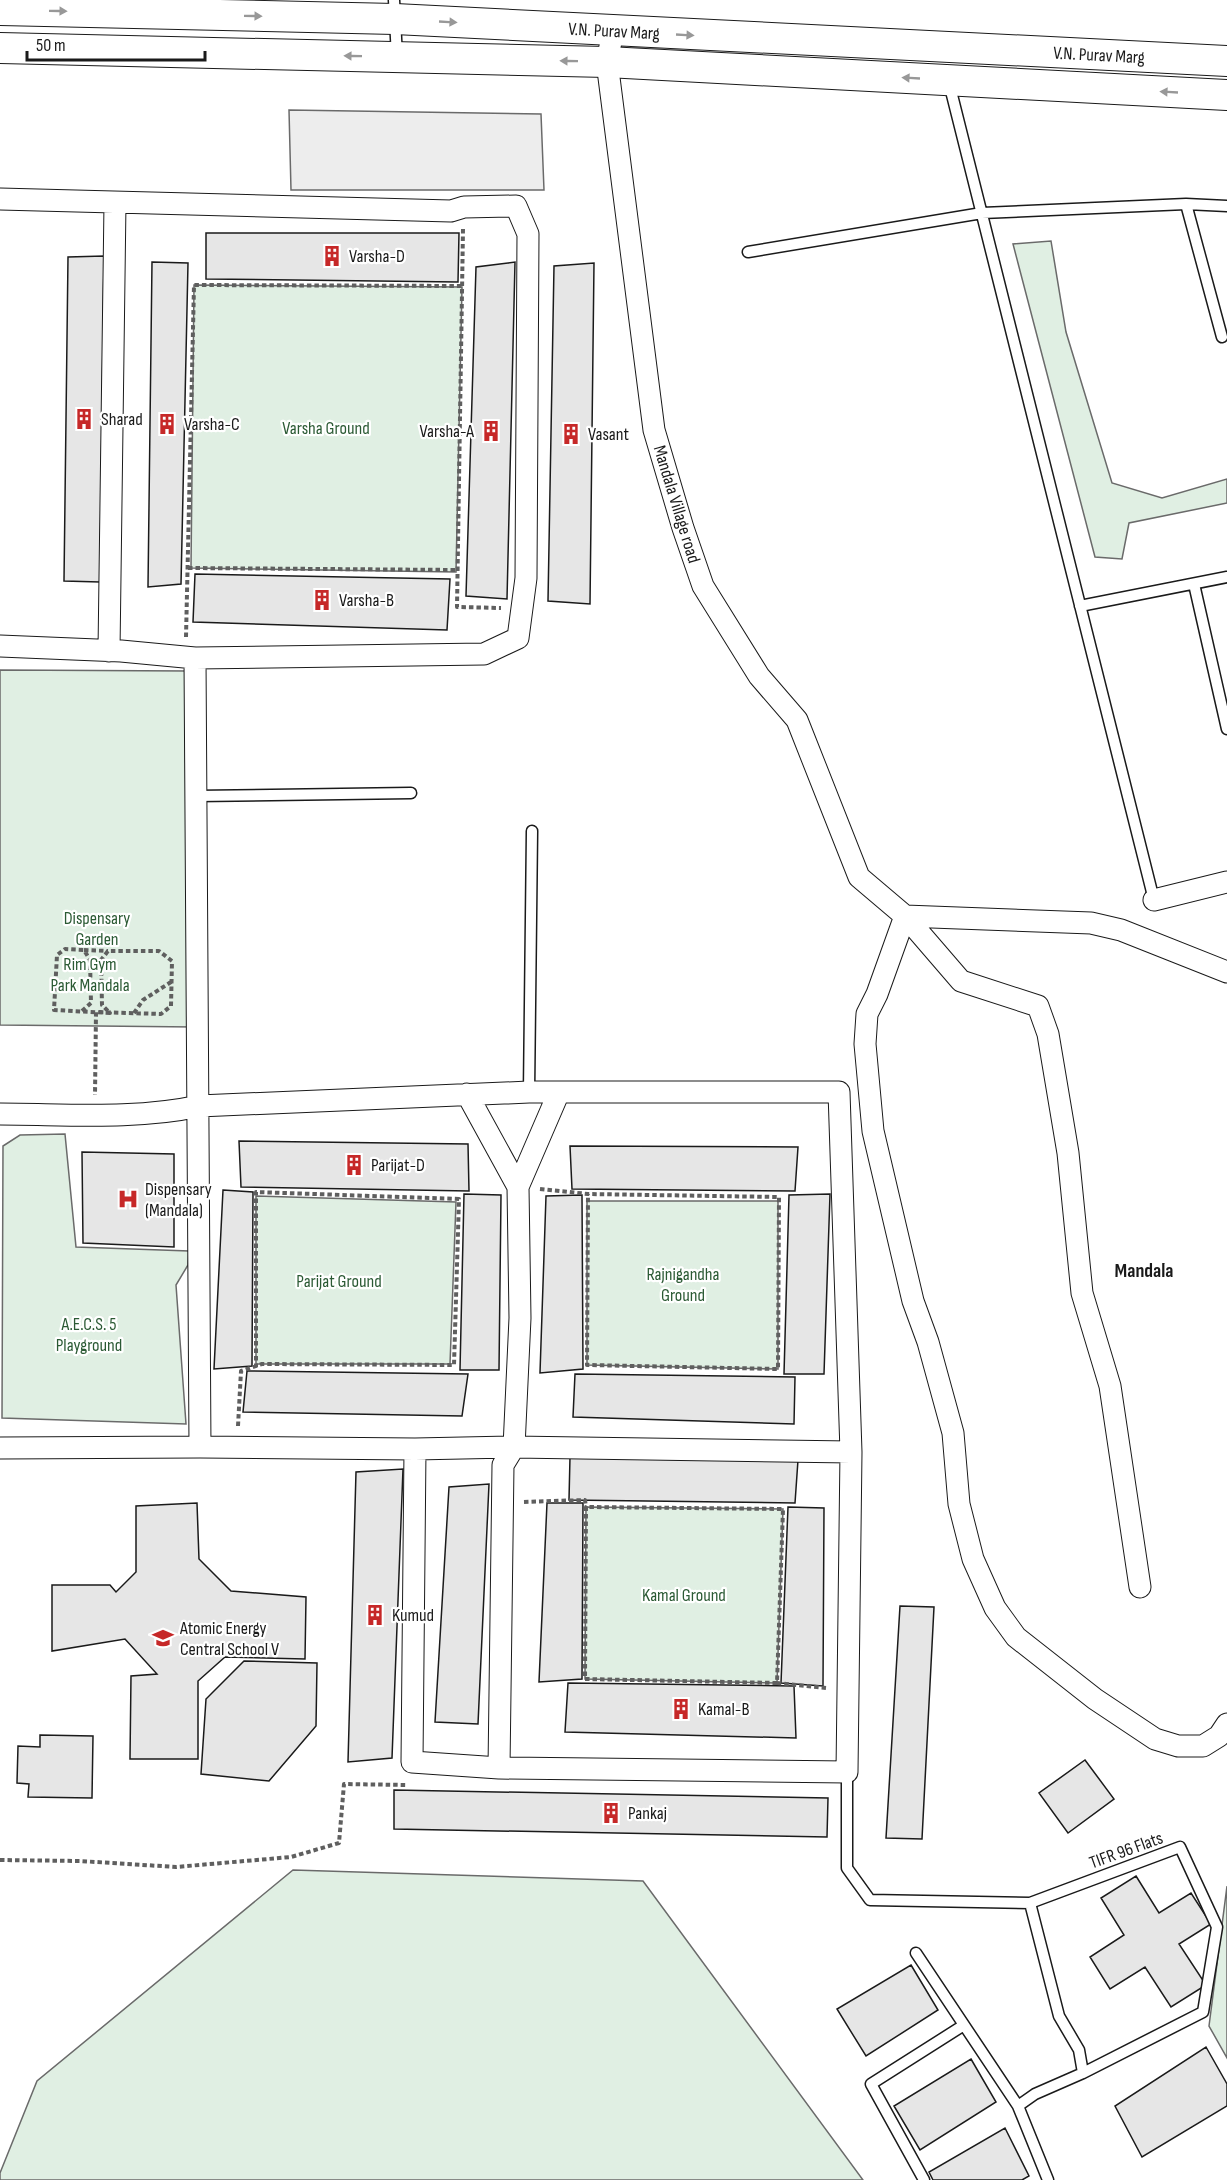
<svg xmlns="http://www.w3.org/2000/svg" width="1227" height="2180" font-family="'Sofia Sans Condensed',sans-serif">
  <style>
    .green { fill: #e0efe3; stroke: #6a6a6a; stroke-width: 1.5 }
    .parking { fill: #ededed; stroke: #6a6a6a; stroke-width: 1.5 }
    .building { fill: #e6e6e6; stroke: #1a1a1a; stroke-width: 1.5 }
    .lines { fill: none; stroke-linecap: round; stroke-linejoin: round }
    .lane-casing { stroke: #1a1a1a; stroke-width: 13 }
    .street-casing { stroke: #1a1a1a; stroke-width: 23 }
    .secondary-casing { stroke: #1a1a1a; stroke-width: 32 }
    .path { stroke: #5f5f5f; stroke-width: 4; stroke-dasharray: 4.5 3; stroke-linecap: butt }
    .lane { stroke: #fff; stroke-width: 10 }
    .street { stroke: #fff; stroke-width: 21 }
    .secondary { stroke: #fff; stroke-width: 30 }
    .oneway { fill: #989898 }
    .labels { text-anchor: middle; stroke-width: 4.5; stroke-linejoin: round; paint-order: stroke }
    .street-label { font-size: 18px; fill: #1a1a1a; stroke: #fff }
    .poi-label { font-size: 18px; fill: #1a1a1a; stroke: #fff; text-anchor: start }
    .park-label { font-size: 18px; fill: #2b5a34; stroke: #fff }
    .neighbourhood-label { font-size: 20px; font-weight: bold; fill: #1a1a1a; stroke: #fff }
  </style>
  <rect width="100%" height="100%" fill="#fff"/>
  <path class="green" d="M 1051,241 L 1066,332 L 1112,483 L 1162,498 L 1227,479 L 1227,503 L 1129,523 L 1122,559 L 1095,557 L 1013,244 Z
    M 194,285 L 462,287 L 456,572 L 191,568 Z
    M 0,670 L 189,671 L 195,1027 L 0,1025 Z
    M 65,1134 L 76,1247 L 189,1251 L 188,1265 L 176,1285 L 186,1424 L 2,1418 L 3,1146 L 20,1135 Z
    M 256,1196 L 456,1202 L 450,1364 L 256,1364 Z
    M 587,1201 L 778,1201 L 778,1369 L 587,1365 Z
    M 586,1507 L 783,1509 L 777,1683 L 585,1679 Z
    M 293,1870 L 643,1881 L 863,2180 L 0,2180 L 0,2173 L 37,2081 Z
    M 1227,1886 L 1227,2058 L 1209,2026 Z"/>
  <path class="parking" d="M 289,110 L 541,114 L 544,190 L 291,190 Z"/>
  <path class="building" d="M 206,233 L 459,233 L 458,282 L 206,279 Z
    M 104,256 L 100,582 L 64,581 L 68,257 Z
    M 152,262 L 188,263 L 181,584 L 148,587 Z
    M 515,262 L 507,599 L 466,596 L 476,267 Z
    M 594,263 L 590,604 L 548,601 L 554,266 Z
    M 195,574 L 450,579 L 447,630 L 193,622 Z
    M 239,1141 L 468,1144 L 469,1191 L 241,1187 Z
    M 570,1146 L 798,1147 L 795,1191 L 572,1189 Z
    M 82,1152 L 174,1154 L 174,1247 L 83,1243 Z
    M 223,1190 L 253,1192 L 252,1366 L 214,1369 Z
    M 464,1194 L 501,1195 L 499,1370 L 460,1370 Z
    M 830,1194 L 824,1374 L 784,1374 L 789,1195 Z
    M 582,1195 L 583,1369 L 540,1373 L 546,1196 Z
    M 247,1371 L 468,1374 L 462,1416 L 243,1412 Z
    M 575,1374 L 795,1377 L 794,1424 L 573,1417 Z
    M 570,1457 L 798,1460 L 795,1503 L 569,1500 Z
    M 403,1469 L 392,1758 L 348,1762 L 356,1472 Z
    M 489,1484 L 478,1724 L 435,1722 L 449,1487 Z
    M 197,1503 L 199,1559 L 231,1591 L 306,1597 L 305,1659 L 225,1657 L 198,1681 L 198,1759 L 130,1759 L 131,1676 L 157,1674 L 125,1639 L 52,1651 L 52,1585 L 110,1585 L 116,1592 L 136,1572 L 136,1506 Z
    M 547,1503 L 583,1503 L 582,1679 L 539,1682 Z
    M 788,1507 L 824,1508 L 823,1686 L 781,1683 Z
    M 900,1606 L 934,1607 L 922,1839 L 886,1838 Z
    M 244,1661 L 317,1663 L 316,1726 L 269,1781 L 201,1774 L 206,1699 Z
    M 568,1683 L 794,1686 L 796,1738 L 565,1732 Z
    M 40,1735 L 93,1736 L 92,1798 L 28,1797 L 29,1784 L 17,1783 L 18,1746 L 40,1747 Z
    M 1085,1760 L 1114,1799 L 1068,1833 L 1039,1793 Z
    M 394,1790 L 828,1798 L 827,1837 L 394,1829 Z
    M 1136,1876 L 1159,1913 L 1191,1893 L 1211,1924 L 1179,1944 L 1206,1985 L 1171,2007 L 1145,1967 L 1110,1989 L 1090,1957 L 1124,1935 L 1101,1898 Z
    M 911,1965 L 938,2010 L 866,2056 L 837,2009 Z
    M 1206,2047 L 1227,2084 L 1227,2106 L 1142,2157 L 1115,2106 Z
    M 971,2059 L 996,2102 L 920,2150 L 894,2106 Z
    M 1005,2128 L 1029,2176 L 1022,2180 L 933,2180 L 929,2172 Z"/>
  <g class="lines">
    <defs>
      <path id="lane" d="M 394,0 L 397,57
        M 949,83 L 1154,900
        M 1186,204 L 1227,206
        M 748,252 L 982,213 L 1186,204 L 1222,337
        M 1194,584 L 1227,729
        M 1080,606 L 1227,577
        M 196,796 L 411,793
        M 529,1092 L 532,831
        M 847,1772 L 847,1868 L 870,1900 L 1030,1903 L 1059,2016 L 1079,2050 L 1083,2073 L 1035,2094 L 1018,2106
        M 1030,1903 L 1180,1847 L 1217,1927 L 1203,2012 L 1083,2073
        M 916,1953 L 1018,2106 L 1048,2180
        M 924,2180 L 871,2084 L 964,2025"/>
      <path id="street" d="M 613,31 L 607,62 L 654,430 L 683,528 L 703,586 L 759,676 L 797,720 L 859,877 L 905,916 L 961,981 L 1038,1006 L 1048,1034 L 1068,1153 L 1082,1293 L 1110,1386 L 1140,1587
        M 0,199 L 451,211 L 464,207 L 516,206 L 528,234 L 526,578 L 518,638 L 484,654 L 195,658 L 121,651 L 0,646
        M 109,651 L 115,203
        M 195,658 L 200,1447
        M 1154,900 L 1227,882
        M 905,916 L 877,994 L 867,1014 L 865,1044 L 873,1131 L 913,1301 L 928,1342 L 953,1433 L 959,1504 L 973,1559 L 995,1608 L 1016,1637 L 1095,1699 L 1155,1739 L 1178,1746 L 1203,1746 L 1219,1736 L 1227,1724
        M 905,916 L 1091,923 L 1121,930 L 1227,972
        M 467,1094 L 518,1187 L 520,1318 L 514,1447 L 503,1465 L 499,1768
        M 0,1114 C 65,1114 135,1120 199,1106 L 529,1092 L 839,1092 L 851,1452 L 847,1772 L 499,1768 L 412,1762 L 415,1449
        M 518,1187 L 559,1092
        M 0,1448 L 200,1447 L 415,1449 L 514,1447 L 851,1452"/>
      <path id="secondary" d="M 0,10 L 395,19 L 1227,61
        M 0,48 L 607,62 L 1227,95"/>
    </defs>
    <use href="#lane" class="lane-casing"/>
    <use href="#street" class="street-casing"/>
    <use href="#secondary" class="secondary-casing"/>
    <path class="path" d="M 463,229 L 457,607 L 501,608
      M 188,568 L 458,570
      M 186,637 L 194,285 L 462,286
      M 84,950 L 108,951
      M 82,1011 L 91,1003 L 90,960 L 84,950 L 65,949 L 57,955 L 54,1010 L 110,1013 L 102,1005 L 101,960 L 108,951 L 159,951 L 172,961 L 171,1006 L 161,1014 L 96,1012 L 95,1095
      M 134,1013 L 143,1000 L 171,982
      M 540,1189 L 588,1194 L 779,1197 L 778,1369 L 587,1365 L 588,1194
      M 238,1426 L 241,1371 L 262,1364 L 454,1365 L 459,1199 L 256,1192 L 256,1367
      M 524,1502 L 585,1500 L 586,1507
      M 777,1683 L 585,1679 L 586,1507 L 783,1509 L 777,1683 L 826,1688
      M 0,1860 L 80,1861 L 176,1867 L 291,1857 L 339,1843 L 344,1784 L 407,1785"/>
    <use href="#lane" class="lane"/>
    <use href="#street" class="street"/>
    <use href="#secondary" class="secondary"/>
  </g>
  <defs><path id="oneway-solid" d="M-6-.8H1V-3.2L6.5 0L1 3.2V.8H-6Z" transform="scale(1.5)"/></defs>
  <g class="oneway">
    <use href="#oneway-solid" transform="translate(58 11) rotate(1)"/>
    <use href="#oneway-solid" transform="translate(253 16) rotate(1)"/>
    <use href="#oneway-solid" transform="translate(448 22) rotate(3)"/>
    <use href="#oneway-solid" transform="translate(685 35) rotate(3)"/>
    <use href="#oneway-solid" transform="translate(353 56) rotate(-179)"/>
    <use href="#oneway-solid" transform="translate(569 61) rotate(-179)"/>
    <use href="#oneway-solid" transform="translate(911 78) rotate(-177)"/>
    <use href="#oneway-solid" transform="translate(1169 92) rotate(-177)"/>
  </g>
  <defs>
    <symbol id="building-bare" viewBox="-9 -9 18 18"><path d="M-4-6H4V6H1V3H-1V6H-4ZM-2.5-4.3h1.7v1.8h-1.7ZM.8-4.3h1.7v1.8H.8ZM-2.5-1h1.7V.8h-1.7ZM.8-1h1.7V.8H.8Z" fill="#c62828" stroke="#fff" stroke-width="2.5" paint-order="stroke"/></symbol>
    <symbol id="hospital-bare" viewBox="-9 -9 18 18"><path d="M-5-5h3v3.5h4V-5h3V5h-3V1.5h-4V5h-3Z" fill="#c62828" stroke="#fff" stroke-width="2.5" paint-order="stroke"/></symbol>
    <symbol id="school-bare" viewBox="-9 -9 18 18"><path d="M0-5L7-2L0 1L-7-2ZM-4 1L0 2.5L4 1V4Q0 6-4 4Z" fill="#c62828" stroke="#fff" stroke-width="2.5" paint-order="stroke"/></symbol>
  </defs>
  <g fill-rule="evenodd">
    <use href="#building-bare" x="317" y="241" width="30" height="30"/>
    <use href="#building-bare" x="69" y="404" width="30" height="30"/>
    <use href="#building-bare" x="152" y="409" width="30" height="30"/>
    <use href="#building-bare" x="476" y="416" width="30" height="30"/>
    <use href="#building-bare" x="556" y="419" width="30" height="30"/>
    <use href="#building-bare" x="307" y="585" width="30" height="30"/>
    <use href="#building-bare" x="339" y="1150" width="30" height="30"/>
    <use href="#hospital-bare" x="113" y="1184" width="30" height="30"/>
    <use href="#building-bare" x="360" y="1600" width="30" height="30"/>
    <use href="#school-bare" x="148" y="1623" width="30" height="30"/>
    <use href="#building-bare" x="666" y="1694" width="30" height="30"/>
    <use href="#building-bare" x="596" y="1798" width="30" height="30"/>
  </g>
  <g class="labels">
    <g class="street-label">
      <text transform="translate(614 31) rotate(3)" y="6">V.N. Purav Marg</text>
      <text transform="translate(1099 55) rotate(3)" y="6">V.N. Purav Marg</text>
      <text transform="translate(677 504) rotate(73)" y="6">Mandala Village road</text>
      <text transform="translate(1126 1850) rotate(-20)" y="6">TIFR 96 Flats</text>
    </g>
    <g class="poi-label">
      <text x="349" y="262">Varsha-D</text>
      <text x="101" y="425">Sharad</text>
      <text x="184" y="430">Varsha-C</text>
      <text x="474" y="437" text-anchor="end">Varsha-A</text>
      <text x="588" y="440">Vasant</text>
      <text x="339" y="606">Varsha-B</text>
      <text x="371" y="1171">Parijat-D</text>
      <text x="145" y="1195">Dispensary<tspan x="145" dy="21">(Mandala)</tspan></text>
      <text x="392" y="1621">Kumud</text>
      <text x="180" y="1634">Atomic Energy<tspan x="180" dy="21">Central School V</tspan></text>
      <text x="698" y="1715">Kamal-B</text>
      <text x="628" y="1819">Pankaj</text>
    </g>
    <g class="park-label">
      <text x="326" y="434">Varsha Ground</text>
      <text x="97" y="924">Dispensary<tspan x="97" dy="21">Garden</tspan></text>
      <text x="90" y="970">Rim Gym<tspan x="90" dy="21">Park Mandala</tspan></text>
      <text x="683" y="1280">Rajnigandha<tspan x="683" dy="21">Ground</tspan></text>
      <text x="339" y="1287">Parijat Ground</text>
      <text x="89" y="1330">A.E.C.S. 5<tspan x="89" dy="21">Playground</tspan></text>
      <text x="684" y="1601">Kamal Ground</text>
    </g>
    <g class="neighbourhood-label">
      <text x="1144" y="1277">Mandala</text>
    </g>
  </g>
  <path d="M27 51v9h178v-9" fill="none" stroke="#1a1a1a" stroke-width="3"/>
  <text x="36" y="51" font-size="18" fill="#1a1a1a" stroke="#ffffff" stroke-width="4.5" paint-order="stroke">50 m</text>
</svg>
